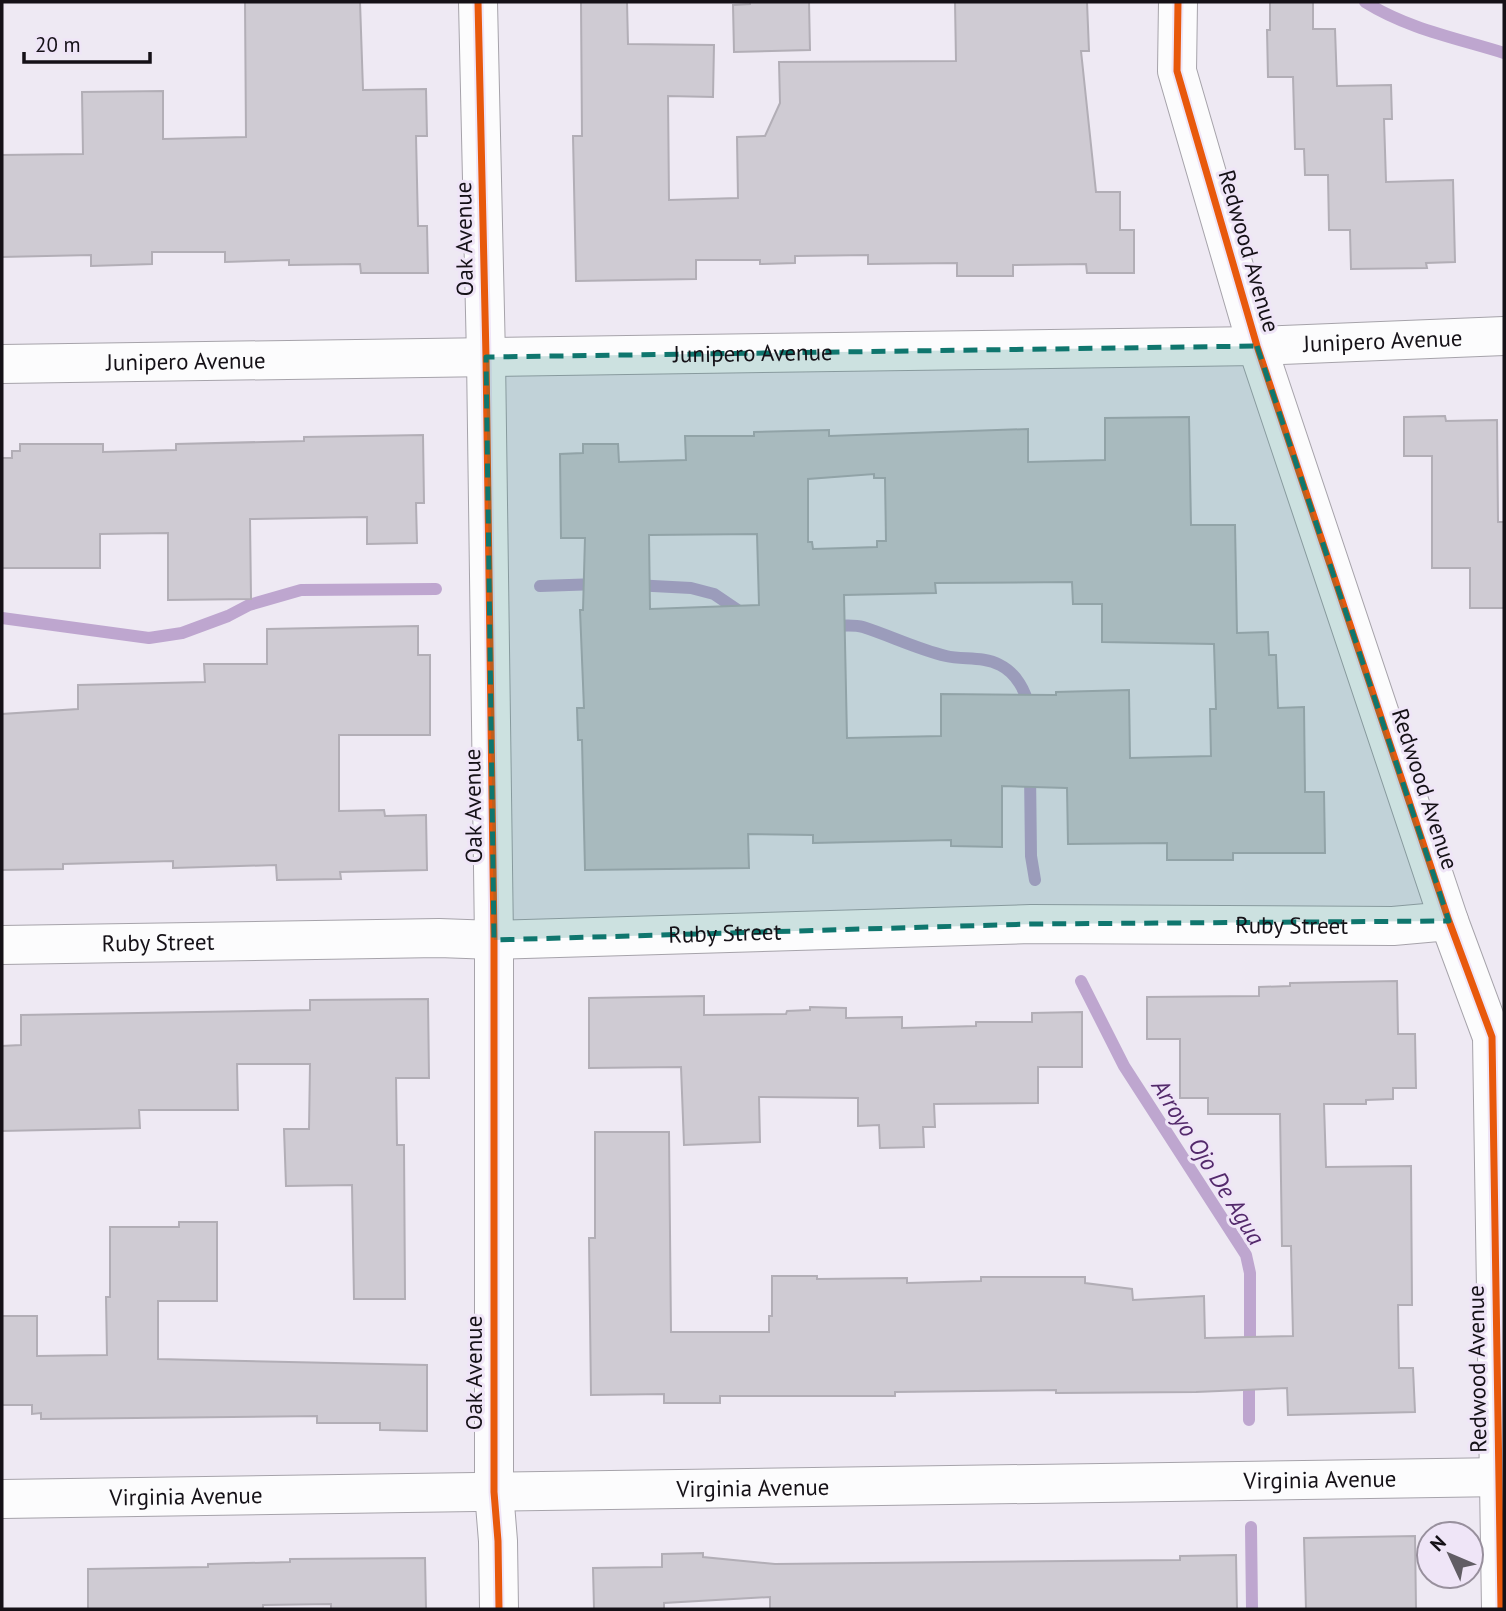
<svg xmlns="http://www.w3.org/2000/svg" width="1506" height="1611" font-family="'PT Sans',sans-serif">
  <style>
    .lines { fill: none; stroke-linecap: round; stroke-linejoin: round }
    .stream { stroke: #bea6cf; stroke-width: 12 }
    .building { fill: #cfcbd3; stroke: #b2aeb6; stroke-width: 2; fill-rule: evenodd }
    .minor-casing { stroke: #a6a3aa; stroke-width: 40 }
    .minor { stroke: #fcfcfd; stroke-width: 38 }
    .cycleway-casing { stroke: #efe5f7; stroke-width: 11 }
    .cycleway { stroke: #e8590c; stroke-width: 7 }
    .marked { fill: #0f766e; fill-opacity: 0.2; stroke: #0f766e; stroke-width: 5; stroke-dasharray: 14 9; stroke-linejoin: round }
    .labels { text-anchor: middle; stroke-width: 6; stroke-linejoin: round; paint-order: stroke }
    .street-label { font-size: 23px; fill: #151117; stroke: #efe5f7 }
    .water-label { font-size: 24px; font-style: italic; fill: #53296b; stroke: #efe5f7 }
  </style>
  <rect width="100%" height="100%" fill="#eee9f3"/>
  <g class="lines">
    <path class="stream" d="M 1365,2 C 1408,29 1456,38 1504,53
      M 634,585 L 691,588 L 714,594 L 745,615
      M 540,586 L 598,584
      M 2,618 L 149,638 L 182,633 L 228,616 L 249,605 L 301,590 L 436,589
      M 830,626 C 841,626 853,624 863,627 C 891,636 917,649 946,656 C 963,660 983,656 1000,665 C 1016,673 1026,691 1029,708
      M 1030,772 L 1031,856 L 1035,880
      M 1081,981 L 1124,1066 L 1246,1255 L 1250,1273 L 1250,1353
      M 1249,1420 L 1249,1375
      M 1251,1527 L 1252,1609"/>
  </g>
  <path class="building" d="M 245,2 L 360,2 L 363,90 L 426,89 L 427,136 L 416,136 L 418,226 L 427,226 L 428,273 L 361,273 L 360,264 L 289,265 L 289,260 L 225,262 L 225,252 L 152,252 L 152,264 L 91,266 L 91,255 L 2,257 L 2,155 L 83,154 L 82,92 L 163,91 L 163,139 L 246,137 Z
    M 581,2 L 627,2 L 628,44 L 714,45 L 713,97 L 668,96 L 669,200 L 738,198 L 737,137 L 765,136 L 780,103 L 779,62 L 956,61 L 955,2 L 1087,2 L 1089,51 L 1081,51 L 1096,192 L 1120,192 L 1120,230 L 1134,230 L 1134,273 L 1087,273 L 1086,264 L 1013,265 L 1013,276 L 957,276 L 957,263 L 868,264 L 868,255 L 795,256 L 795,263 L 760,264 L 760,260 L 696,260 L 696,279 L 576,281 L 573,136 L 582,136 Z
    M 750,2 L 809,2 L 810,50 L 734,52 L 733,5 L 750,4 Z
    M 1270,2 L 1313,2 L 1313,29 L 1335,29 L 1337,86 L 1391,85 L 1392,119 L 1384,119 L 1386,182 L 1453,180 L 1455,262 L 1426,263 L 1427,268 L 1351,269 L 1350,230 L 1329,230 L 1328,175 L 1305,175 L 1304,149 L 1295,149 L 1293,77 L 1268,77 L 1267,30 L 1270,30 Z
    M 1445,416 L 1446,421 L 1497,420 L 1498,522 L 1504,522 L 1504,608 L 1470,608 L 1470,568 L 1432,568 L 1432,456 L 1404,456 L 1404,417 Z
    M 1189,417 L 1191,525 L 1235,525 L 1237,633 L 1268,632 L 1269,655 L 1276,655 L 1278,708 L 1304,707 L 1305,792 L 1324,792 L 1325,853 L 1233,853 L 1233,860 L 1167,860 L 1167,843 L 1068,844 L 1067,788 L 1002,786 L 1002,847 L 951,846 L 951,840 L 813,843 L 813,835 L 748,834 L 749,868 L 585,870 L 582,740 L 578,740 L 577,708 L 584,708 L 580,610 L 583,610 L 585,538 L 561,538 L 560,454 L 583,453 L 583,444 L 618,444 L 619,462 L 686,460 L 685,436 L 754,436 L 754,432 L 829,430 L 829,436 L 1028,429 L 1028,462 L 1105,460 L 1105,418 ZM 874,474 L 874,478 L 885,478 L 886,541 L 877,541 L 877,547 L 813,549 L 812,542 L 808,542 L 808,479 ZM 757,534 L 759,605 L 650,609 L 649,535 ZM 1072,582 L 1073,604 L 1102,604 L 1102,642 L 1214,644 L 1216,709 L 1210,709 L 1211,756 L 1130,758 L 1129,690 L 1056,692 L 1056,695 L 941,694 L 941,736 L 847,738 L 844,595 L 936,593 L 935,583 Z
    M 423,435 L 424,503 L 416,503 L 417,543 L 367,544 L 367,517 L 250,519 L 251,599 L 168,600 L 168,533 L 100,534 L 100,568 L 2,568 L 2,458 L 12,458 L 12,451 L 20,451 L 20,444 L 103,444 L 103,452 L 176,450 L 176,444 L 304,441 L 304,437 Z
    M 418,626 L 418,655 L 430,655 L 430,735 L 339,735 L 339,811 L 384,810 L 385,816 L 426,815 L 427,870 L 340,872 L 341,879 L 277,880 L 276,865 L 173,868 L 173,861 L 63,864 L 63,869 L 2,870 L 2,714 L 78,709 L 78,685 L 205,682 L 204,664 L 267,664 L 267,629 Z
    M 1397,981 L 1398,1034 L 1415,1034 L 1416,1088 L 1393,1088 L 1393,1099 L 1366,1100 L 1366,1104 L 1324,1104 L 1326,1167 L 1411,1166 L 1412,1305 L 1398,1305 L 1399,1368 L 1413,1368 L 1415,1412 L 1288,1415 L 1287,1388 L 1196,1392 L 1056,1393 L 1056,1390 L 895,1392 L 895,1396 L 720,1396 L 720,1403 L 664,1403 L 664,1394 L 591,1395 L 589,1238 L 595,1238 L 595,1132 L 669,1132 L 671,1332 L 769,1332 L 769,1316 L 772,1316 L 772,1276 L 817,1276 L 817,1279 L 907,1278 L 907,1283 L 981,1281 L 981,1277 L 1085,1277 L 1085,1283 L 1132,1289 L 1133,1300 L 1204,1296 L 1205,1338 L 1293,1336 L 1291,1246 L 1282,1246 L 1280,1114 L 1208,1114 L 1208,1098 L 1180,1098 L 1180,1039 L 1147,1039 L 1147,997 L 1259,996 L 1259,987 L 1290,986 L 1290,983 Z
    M 704,996 L 704,1015 L 786,1014 L 787,1011 L 810,1010 L 810,1007 L 846,1008 L 846,1018 L 902,1017 L 902,1028 L 976,1026 L 976,1022 L 1032,1022 L 1032,1013 L 1082,1012 L 1082,1067 L 1038,1067 L 1038,1103 L 934,1104 L 935,1127 L 923,1127 L 924,1147 L 880,1148 L 879,1125 L 858,1126 L 858,1098 L 759,1097 L 760,1142 L 684,1145 L 681,1067 L 589,1068 L 589,998 Z
    M 428,999 L 429,1078 L 396,1078 L 397,1145 L 404,1145 L 405,1299 L 354,1299 L 352,1185 L 286,1186 L 284,1129 L 309,1129 L 310,1064 L 237,1064 L 238,1110 L 139,1110 L 140,1128 L 2,1131 L 2,1046 L 21,1045 L 21,1015 L 310,1010 L 310,1000 Z
    M 179,1222 L 217,1222 L 217,1301 L 158,1301 L 158,1359 L 427,1365 L 427,1431 L 380,1430 L 380,1423 L 317,1423 L 317,1416 L 41,1419 L 41,1413 L 32,1414 L 32,1405 L 2,1405 L 2,1316 L 37,1316 L 37,1356 L 107,1355 L 106,1297 L 110,1297 L 110,1227 L 179,1227 Z
    M 1415,1536 L 1416,1609 L 1306,1609 L 1304,1538 Z
    M 703,1553 L 703,1557 L 775,1564 L 1180,1560 L 1180,1556 L 1236,1555 L 1237,1609 L 770,1609 L 770,1597 L 664,1603 L 664,1609 L 594,1609 L 593,1568 L 662,1567 L 662,1554 Z
    M 425,1558 L 426,1609 L 331,1609 L 331,1604 L 263,1605 L 263,1609 L 88,1609 L 88,1569 L 208,1567 L 208,1564 L 290,1562 L 290,1559 Z"/>
  <g class="lines">
    <defs>
      <g id="minor">
        <path d="M 478,2 L 486,357 L 494,940 L 494,1492 L 498,1541 L 499,1609"/>
        <path d="M 1178,2 L 1177,71 L 1257,346 L 1449,921 L 1492,1037 L 1501,1609"/>
        <path id="s1" d="M 2,364 L 1257,346 L 1504,336"/>
        <path id="s2" d="M 2,945 L 439,938 L 494,940 L 1031,924 L 1393,926 L 1449,921"/>
        <path id="s3" d="M 2,1499 L 1504,1477"/>
      </g>
    </defs>
    <use href="#minor" class="minor-casing"/>
    <use href="#minor" class="minor"/>
    <defs>
      <path id="cycleway" d="M 478,2 L 486,357 L 494,940 L 494,1492 L 498,1541 L 499,1609
        M 1178,2 L 1177,71 L 1257,346 L 1449,921 L 1492,1037 L 1501,1609"/>
    </defs>
    <use href="#cycleway" class="cycleway-casing"/>
    <use href="#cycleway" class="cycleway"/>
  </g>
  <path class="marked" d="M 1257,346 L 1449,921 L 1031,924 L 494,940 L 486,357 Z"/>
  <g class="labels">
    <g class="street-label">
      <text transform="translate(464 239) rotate(-91)" y="8">Oak Avenue</text>
      <text transform="translate(1249 251) rotate(74)" y="8">Redwood Avenue</text>
      <text dy="8" stroke="none"><textPath href="#s1" startOffset="1381">Junipero Avenue</textPath></text>
      <text dy="8" stroke="none"><textPath href="#s1" startOffset="751">Junipero Avenue</textPath></text>
      <text dy="8" stroke="none"><textPath href="#s1" startOffset="184">Junipero Avenue</textPath></text>
      <text transform="translate(1425 789) rotate(72)" y="8">Redwood Avenue</text>
      <text transform="translate(473 806) rotate(-91)" y="8">Oak Avenue</text>
      <text dy="8" stroke="none"><textPath href="#s2" startOffset="1290">Ruby Street</textPath></text>
      <text dy="8" stroke="none"><textPath href="#s2" startOffset="723">Ruby Street</textPath></text>
      <text dy="8" stroke="none"><textPath href="#s2" startOffset="156">Ruby Street</textPath></text>
      <text transform="translate(1477 1369) rotate(-91)" y="8">Redwood Avenue</text>
      <text transform="translate(474 1373) rotate(-90)" y="8">Oak Avenue</text>
      <text dy="8" stroke="none"><textPath href="#s3" startOffset="1318">Virginia Avenue</textPath></text>
      <text dy="8" stroke="none"><textPath href="#s3" startOffset="751">Virginia Avenue</textPath></text>
      <text dy="8" stroke="none"><textPath href="#s3" startOffset="184">Virginia Avenue</textPath></text>
    </g>
    <g class="water-label">
      <text transform="translate(1208 1162) rotate(58)" y="8">Arroyo Ojo De Agua</text>
    </g>
  </g>
  <rect width="1506" height="1611" fill="none" stroke="#151117" stroke-width="7"/>
  <g transform="translate(1450 1555) rotate(314)"><circle r="33" fill="#efe5f7" stroke="#98909d" stroke-width="2"/>
  <path d="M0-5L12 26L0 18L-12 26Z" fill="#615d64"/>
  <text y="-10" font-size="19" font-weight="bold" text-anchor="middle" fill="#151117">N</text>
  </g>
  <path d="M24 52v10h126v-10" fill="none" stroke="#151117" stroke-width="3.5"/>
  <text x="35" y="52" font-size="21" fill="#151117" stroke="#efe5f7" stroke-width="5" paint-order="stroke">20 m</text>
</svg>
